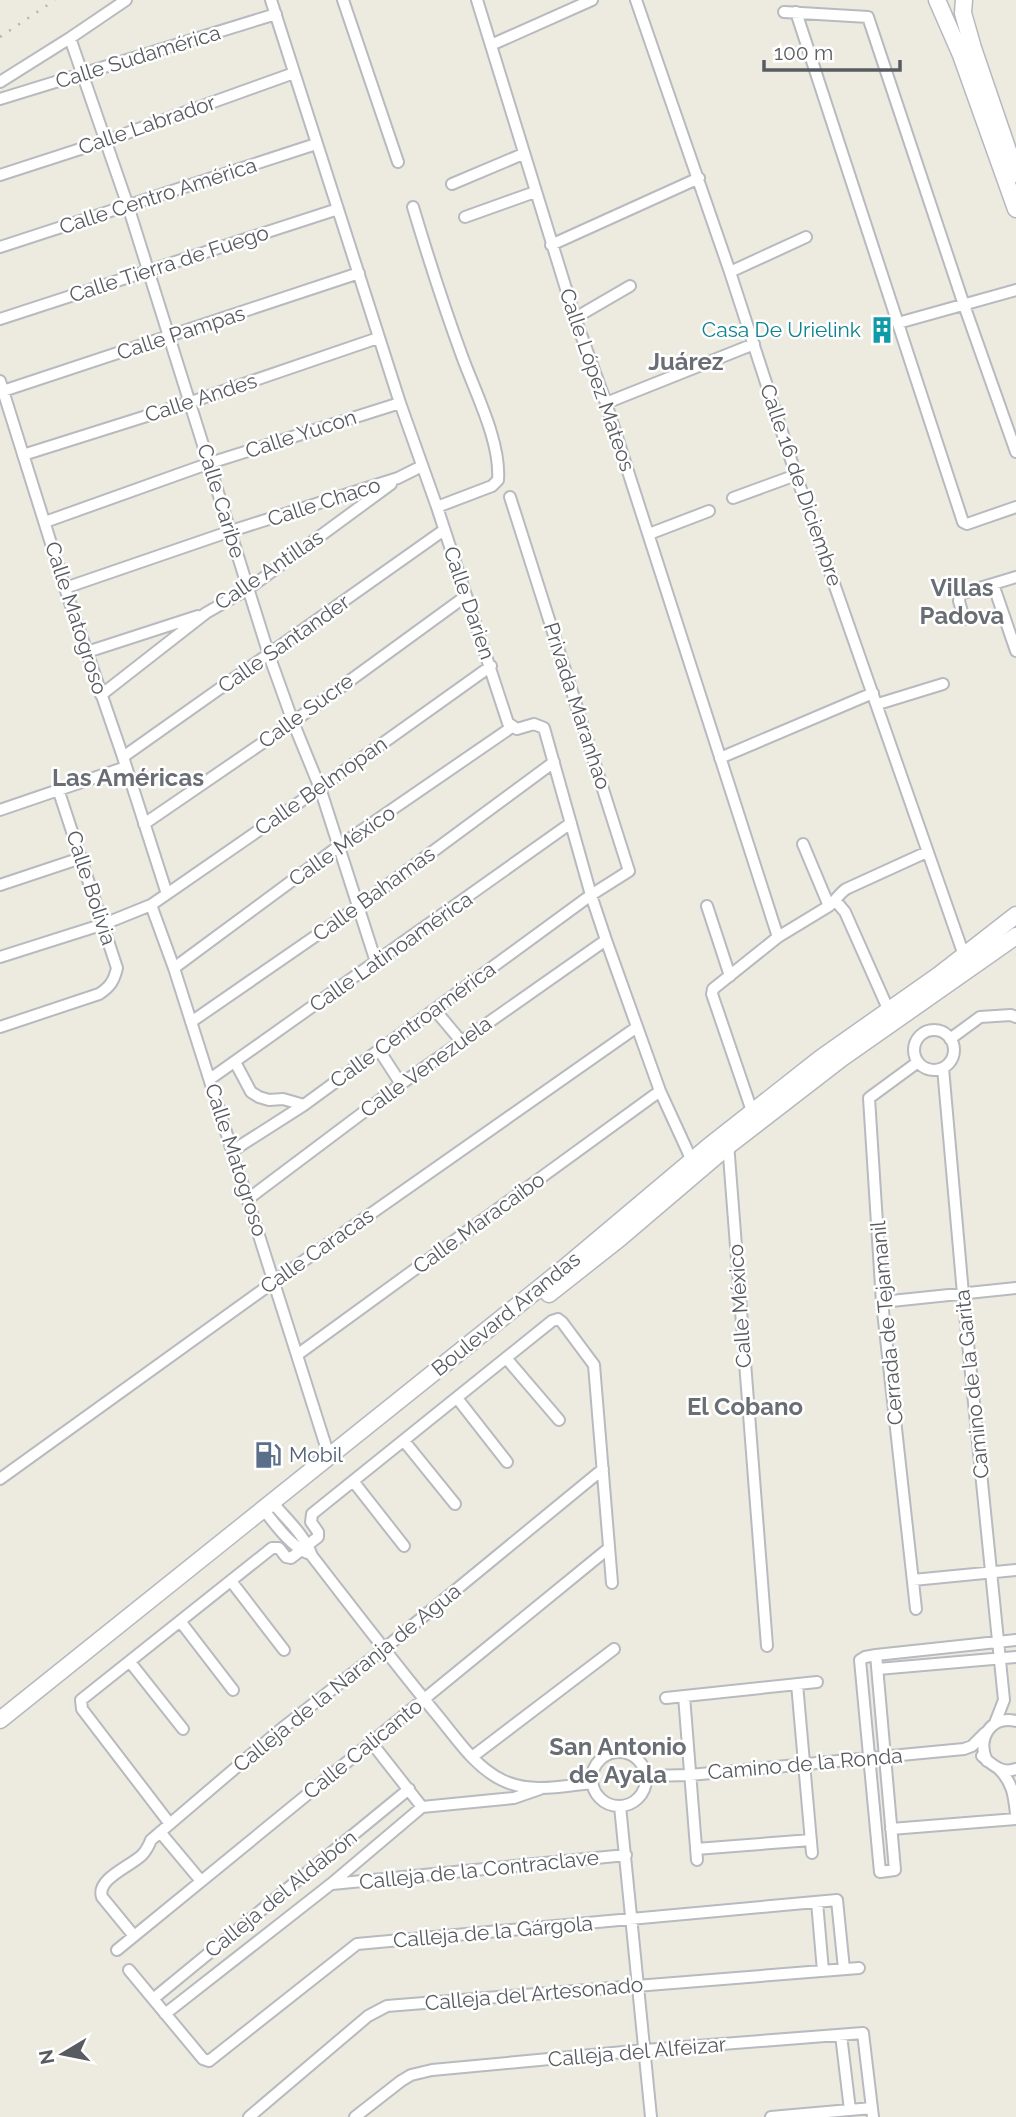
<svg xmlns="http://www.w3.org/2000/svg" width="1016" height="2117" font-family="Raleway,sans-serif">
  <style>
    .lines { fill: none; stroke-linecap: round; stroke-linejoin: round }
    .street-casing { stroke: #b7babf; stroke-width: 14 }
    .secondary-casing { stroke: #b5b9bf; stroke-width: 19 }
    .street { stroke: #fff; stroke-width: 10 }
    .secondary { stroke: #fff; stroke-width: 16 }
    .rail { stroke: #b3b4b4; stroke-width: 2.5; stroke-dasharray: 2 9; stroke-linecap: butt }
    .labels { text-anchor: middle; stroke-width: 5; stroke-linejoin: round; paint-order: stroke }
    .street-label { font-size: 21px; fill: #585c61; stroke: #fff }
    .culture-label { font-size: 21px; fill: #0d838f; stroke: #fff; text-anchor: end }
    .service-label { font-size: 21px; fill: #4e5e75; stroke: #fff; text-anchor: start }
    .quarter-label { font-size: 24px; font-weight: bold; fill: #696e74; stroke: #fff }
  </style>
  <rect width="100%" height="100%" fill="#edeadf"/>
  <g class="lines">
    <defs>
      <path id="street" d="M 271,0 L 400,403 L 437,507 L 508,723 L 517,729 L 534,724 L 544,728 L 591,895 L 606,940 L 660,1091 L 693,1163
        M 343,0 L 398,162
        M 477,0 L 575,318 L 606,403 L 778,937
        M 636,0 L 730,272 L 796,475 L 966,961
        M 784,12 L 868,17 L 964,305 L 1016,452
        M 796,12 L 963,522 L 967,524 L 1016,507
        M 70,38 L 128,206 L 269,655 L 293,722 L 320,788 L 376,962
        M 491,45 L 592,0
        M 0,82 L 70,38 L 126,0
        M 0,99 L 276,14
        M 0,175 L 105,141 L 294,73
        M 452,184 L 523,154
        M 413,207 C 428,257 444,307 462,356 C 475,392 501,442 498,480 L 492,486 L 437,507
        M 465,217 L 535,192
        M 551,245 L 699,178
        M 0,247 L 316,144
        M 730,272 L 806,237
        M 575,318 L 630,286
        M 0,319 L 338,209
        M 898,323 L 1016,290
        M 0,381 L 65,588 L 123,757 L 167,894
        M 3,391 L 359,273
        M 606,403 L 754,344
        M 23,455 L 191,402 L 378,338
        M 733,498 L 796,475
        M 45,522 L 210,463 L 400,403
        M 649,534 L 709,511
        M 993,584 L 1016,651
        M 65,588 L 231,531 L 398,478 L 422,466
        M 964,619 L 959,601 L 960,594 L 1016,577
        M 87,652 L 198,616
        M 101,695 L 206,613 L 248,589 L 391,484
        M 878,704 L 943,684
        M 123,757 L 444,530
        M 720,758 L 873,693
        M 0,810 L 126,767
        M 144,824 L 293,722 L 466,596
        M 803,844 L 829,906
        M 0,885 L 81,858
        M 835,900 L 845,912 L 889,1011
        M 151,905 L 174,968 L 329,1456
        M 707,906 L 730,976
        M 0,957 L 104,924 L 151,905 L 320,788 L 491,666
        M 174,968 L 339,846 L 512,727
        M 435,1010 L 461,1041
        M 191,1022 L 359,906 L 554,762
        M 0,1027 L 99,994 C 110,987 114,981 117,968 L 58,789
        M914 1050a20 20 0 1 1 40 0a20 20 0 1 1-40 0Z
        M 950,1039 L 980,1017 L 1011,1015 L 1016,1017
        M 379,1050 L 401,1084
        M 235,1062 L 251,1092 L 259,1097 L 269,1100 L 283,1099 L 304,1105
        M 943,1068 L 963,1294 L 1004,1700 L 995,1723
        M 210,1079 L 571,823
        M 754,1117 L 712,994 L 713,989 L 778,937 L 829,906 C 836,900 839,894 846,889 L 927,852
        M 728,1143 L 767,1646
        M 232,1151 L 304,1105 L 591,895 L 629,871 L 510,497
        M 248,1199 L 401,1084 L 606,940
        M 882,1302 L 1016,1288
        M 297,1355 L 660,1091
        M 506,1358 L 559,1420
        M 457,1398 L 507,1462
        M 404,1441 L 455,1504
        M 0,1479 L 275,1281 L 637,1027
        M 353,1481 L 404,1546
        M 272,1502 C 287,1520 304,1534 312,1556 C 354,1610 395,1664 438,1716 C 457,1739 475,1767 502,1780 C 530,1794 563,1786 592,1783
        M 263,1509 C 275,1524 290,1545 307,1553
        M 913,1580 L 1016,1570
        M 231,1581 L 284,1650
        M 916,1609 L 882,1302 L 869,1098 L 918,1062
        M 180,1621 L 233,1690
        M 876,1655 L 895,1870 L 880,1872 L 860,1660 L 865,1657 L 876,1655 L 1016,1640
        M 130,1662 L 183,1729
        M 878,1669 L 1016,1657
        M 797,1684 L 812,1853
        M 684,1696 L 697,1860
        M 666,1698 L 817,1682
        M 371,1742 L 422,1807
        M592 1779a27 27 0 1 1 54 0a27 27 0 1 1-54 0Z
        M 982,1756 C 993,1765 1001,1774 1016,1769
        M 472,1757 L 614,1649
        M 987,1761 C 976,1739 991,1715 1016,1721
        M 999,1769 C 1013,1783 1014,1796 1016,1814
        M 646,1776 L 690,1775 L 964,1749 L 972,1746 L 985,1733
        M 620,1806 L 651,2117
        M 422,1807 L 514,1798 L 540,1789
        M 170,1824 L 82,1709 L 81,1700 L 272,1548 L 279,1548 L 286,1557 L 291,1558 L 318,1537 L 318,1532 L 311,1522 L 312,1514 L 552,1321 L 558,1319 L 562,1322 L 594,1365 L 612,1583
        M 891,1829 L 1016,1819
        M 160,1832 L 201,1881
        M 696,1849 L 811,1840
        M 332,1884 L 626,1855
        M 817,1902 L 823,1971
        M 134,1936 L 102,1897 C 96,1879 131,1866 142,1855 C 146,1851 149,1845 151,1840 L 280,1730 L 385,1648 L 603,1469
        M 117,1950 L 609,1548
        M 129,1970 L 203,2059 L 209,2061 L 357,1944 L 837,1900 L 844,1969
        M 153,1999 L 409,1789
        M 165,2014 L 331,1884 L 422,1807
        M 841,2035 L 850,2110
        M 249,2117 L 368,2016 L 387,2006 L 859,1968
        M 355,2117 L 401,2081 L 411,2075 L 432,2070 L 645,2050 L 863,2033 L 873,2117
        M 771,2117 L 872,2108"/>
      <path id="secondary" d="M 937,0 L 961,55 L 1016,209
        M 964,0 L 963,13 L 973,48 L 1016,174
        M 549,1294 L 620,1238 L 728,1146 L 842,1058 L 1016,936
        M 0,1720 L 563,1269 L 708,1147 L 821,1058 L 939,975 L 1016,915"/>
    </defs>
    <use href="#street" class="street-casing"/>
    <use href="#secondary" class="secondary-casing"/>
    <use href="#street" class="street"/>
    <use href="#secondary" class="secondary"/>
    <path class="rail" d="M 0,37 L 55,0"/>
  </g>
  <defs>
    <symbol id="building-bare" viewBox="-9 -9 18 18"><path d="M-4-6H4V6H1V3H-1V6H-4ZM-2.5-4.3h1.7v1.8h-1.7ZM.8-4.3h1.7v1.8H.8ZM-2.5-1h1.7V.8h-1.7ZM.8-1h1.7V.8H.8Z" fill="#0f9aa8" stroke="#fff" stroke-width="2.5" paint-order="stroke"/></symbol>
    <symbol id="fuel-bare" viewBox="-9 -9 18 18"><path d="M-5.5-6h7V0h2V4h1.3V-2.5L3-4.5l.8-.8L6-3V5H2.5V1h-1V6h-7ZM-4.2-4.7v3.2H.2V-4.7Z" fill="#5c6f8a" stroke="#fff" stroke-width="2.5" paint-order="stroke"/></symbol>
  </defs>
  <g fill-rule="evenodd">
    <use href="#building-bare" x="863" y="311" width="38" height="38"/>
    <use href="#fuel-bare" x="249" y="1436" width="38" height="38"/>
  </g>
  <g class="labels">
    <g class="street-label">
      <text transform="translate(138 57) rotate(-17)" y="7">Calle Sudamérica</text>
      <text transform="translate(147 125) rotate(-19)" y="7">Calle Labrador</text>
      <text transform="translate(158 196) rotate(-18)" y="7">Calle Centro América</text>
      <text transform="translate(169 264) rotate(-18)" y="7">Calle Tierra de Fuego</text>
      <text transform="translate(181 333) rotate(-18)" y="7">Calle Pampas</text>
      <text transform="translate(597 380) rotate(71)" y="7">Calle López Mateos</text>
      <text transform="translate(201 398) rotate(-18)" y="7">Calle Andes</text>
      <text transform="translate(301 434) rotate(-18)" y="7">Calle Yucon</text>
      <text transform="translate(801 485) rotate(71)" y="7">Calle 16 de Diciembre</text>
      <text transform="translate(221 501) rotate(73)" y="7">Calle Caribe</text>
      <text transform="translate(324 502) rotate(-18)" y="7">Calle Chaco</text>
      <text transform="translate(269 570) rotate(-34)" y="7">Calle Antillas</text>
      <text transform="translate(469 603) rotate(71)" y="7">Calle Darien</text>
      <text transform="translate(76 618) rotate(72)" y="7">Calle Matogroso</text>
      <text transform="translate(284 644) rotate(-35)" y="7">Calle Santander</text>
      <text transform="translate(577 706) rotate(72)" y="7">Privada Maranhao</text>
      <text transform="translate(306 711) rotate(-36)" y="7">Calle Sucre</text>
      <text transform="translate(321 786) rotate(-35)" y="7">Calle Belmopan</text>
      <text transform="translate(342 846) rotate(-35)" y="7">Calle México</text>
      <text transform="translate(91 888) rotate(72)" y="7">Calle Bolivia</text>
      <text transform="translate(374 894) rotate(-36)" y="7">Calle Bahamas</text>
      <text transform="translate(391 952) rotate(-35)" y="7">Calle Latinoamérica</text>
      <text transform="translate(413 1025) rotate(-36)" y="7">Calle Centroamérica</text>
      <text transform="translate(426 1067) rotate(-36)" y="7">Calle Venezuela</text>
      <text transform="translate(236 1160) rotate(72)" y="7">Calle Matogroso</text>
      <text transform="translate(479 1223) rotate(-36)" y="7">Calle Maracaibo</text>
      <text transform="translate(317 1251) rotate(-35)" y="7">Calle Caracas</text>
      <text transform="translate(740 1306) rotate(-94)" y="7">Calle México</text>
      <text transform="translate(506 1314) rotate(-39)" y="7">Boulevard Arandas</text>
      <text transform="translate(887 1323) rotate(-95)" y="7">Cerrada de Tejamanil</text>
      <text transform="translate(972 1384) rotate(-96)" y="7">Camino de la Garita</text>
      <text transform="translate(347 1678) rotate(-39)" y="7">Calleja de la Naranja de Agua</text>
      <text transform="translate(363 1749) rotate(-39)" y="7">Calle Calicanto</text>
      <text transform="translate(805 1764) rotate(-5)" y="7">Camino de la Ronda</text>
      <text transform="translate(479 1870) rotate(-6)" y="7">Calleja de la Contraclave</text>
      <text transform="translate(281 1894) rotate(-39)" y="7">Calleja del Aldabón</text>
      <text transform="translate(493 1932) rotate(-5)" y="7">Calleja de la Gárgola</text>
      <text transform="translate(534 1994) rotate(-5)" y="7">Calleja del Artesonado</text>
      <text transform="translate(637 2052) rotate(-5)" y="7">Calleja del Alfeizar</text>
    </g>
    <g class="culture-label">
      <text x="861" y="337">Casa De Urielink</text>
    </g>
    <g class="service-label">
      <text x="289" y="1462">Mobil</text>
    </g>
    <g class="quarter-label">
      <text x="686" y="370">Juárez</text>
      <text x="962" y="596">Villas<tspan x="962" dy="28">Padova</tspan></text>
      <text x="128" y="786">Las Américas</text>
      <text x="745" y="1415">El Cobano</text>
      <text x="618" y="1755">San Antonio<tspan x="618" dy="28">de Ayala</tspan></text>
    </g>
  </g>
  <g transform="translate(63 2054) rotate(260)" stroke="#ffffff" stroke-width="5" paint-order="stroke">
  <path d="M0-5L12 26L0 18L-12 26Z" fill="#585c61"/>
  <text y="-10" font-size="19" font-weight="bold" text-anchor="middle" fill="#585c61">N</text>
  </g>
  <path d="M764 60v10h136v-10" fill="none" stroke="#585c61" stroke-width="3.5"/>
  <text x="774" y="60" font-size="21" fill="#585c61" stroke="#ffffff" stroke-width="5" paint-order="stroke">100 m</text>
</svg>
